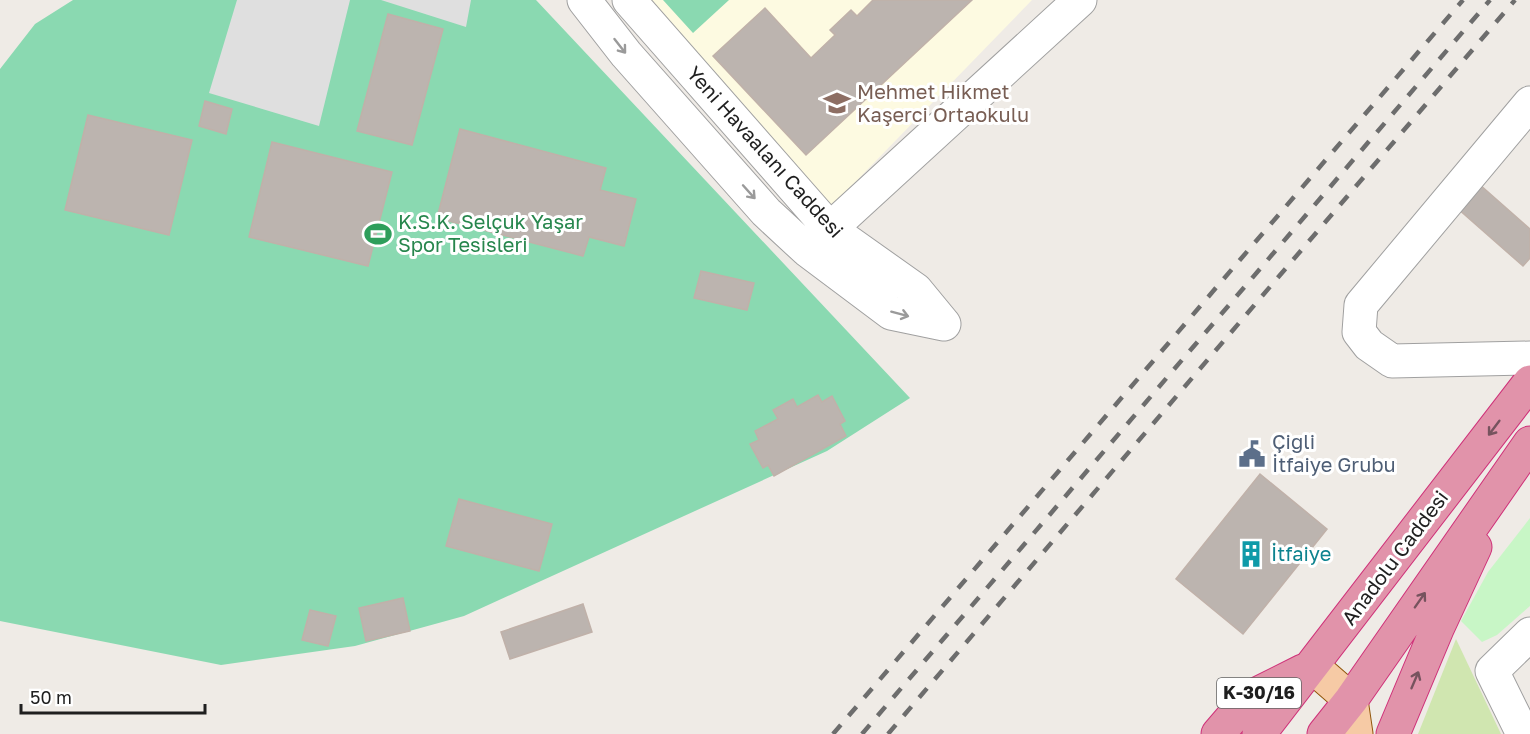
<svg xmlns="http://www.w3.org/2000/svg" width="1530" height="734" font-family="'Golos Text',sans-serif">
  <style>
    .education { fill: #fdfae1 }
    .grass { fill: #d0e6b0 }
    .park { fill: #c8f6c6 }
    .pitch { fill: #8ad9b1 }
    .parking { fill: #dfdfdf }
    .building { fill: #bcb4af; stroke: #c0b1a9; stroke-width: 1.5 }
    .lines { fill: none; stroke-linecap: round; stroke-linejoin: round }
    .minor-casing { stroke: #a0a0a0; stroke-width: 35 }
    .major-casing { stroke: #90550a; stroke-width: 35 }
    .highway-casing { stroke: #cf3179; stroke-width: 35 }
    .minor { stroke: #fff; stroke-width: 33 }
    .major { stroke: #f6caa5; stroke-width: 33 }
    .highway { stroke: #e193aa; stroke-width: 33 }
    .rail { stroke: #6d6d6d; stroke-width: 4.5; stroke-dasharray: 12 12; stroke-linecap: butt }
    .oneway { stroke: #9a9a9a }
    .oneway2 { stroke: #76535e }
    .labels { text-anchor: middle; stroke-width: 6; stroke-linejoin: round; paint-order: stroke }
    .shield { fill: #fff; stroke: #626262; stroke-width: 1.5 }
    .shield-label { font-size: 18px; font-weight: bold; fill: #1f1f1f }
    .education-label { font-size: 20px; fill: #785e54; stroke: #fff; text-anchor: start }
    .street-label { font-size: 20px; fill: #1f1f1f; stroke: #fff }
    .leisure-label { font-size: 20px; fill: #27864d; stroke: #fff; text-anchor: start }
    .service-label { font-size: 20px; fill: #4e5e75; stroke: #fff; text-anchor: start }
    .culture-label { font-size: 20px; fill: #0d838f; stroke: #fff; text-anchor: start }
  </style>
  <rect width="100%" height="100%" fill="#efebe6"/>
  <path class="education" d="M 651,0 L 1032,0 L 832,206 Z"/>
  <path class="grass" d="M 1456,639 L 1501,734 L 1418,734 Z"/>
  <path class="park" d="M 1530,518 L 1530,606 L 1497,635 L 1482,642 L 1461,621 L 1488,572 Z"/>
  <path class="pitch" d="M 73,0 L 536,0 L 910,398 L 827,451 L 464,616 L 355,646 L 221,665 L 0,621 L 0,69 L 35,24 Z
    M 663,0 L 729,0 L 693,33 Z"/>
  <path class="parking" d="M 237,0 L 350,0 L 319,126 L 209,93 Z
    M 381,0 L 471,0 L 466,27 Z"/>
  <path class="building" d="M 873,0 L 972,0 L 806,155 L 713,56 L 765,8 L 811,58 L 835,35 L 830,30 L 851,10 L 857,16 Z
    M 388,14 L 443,29 L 412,145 L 357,131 Z
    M 205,101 L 232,109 L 226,134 L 199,126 Z
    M 88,115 L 192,140 L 169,235 L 65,210 Z
    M 460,129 L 606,168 L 600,190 L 636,199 L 624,246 L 589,237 L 583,256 L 437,218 Z
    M 272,142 L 392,172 L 368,266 L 249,237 Z
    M 1479,184 L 1530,229 L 1530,258 L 1523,266 L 1457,208 Z
    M 701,271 L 754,283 L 747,310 L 694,298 Z
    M 818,395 L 822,402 L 832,396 L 845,421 L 840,424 L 846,436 L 774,476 L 768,465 L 763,468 L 750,444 L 759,440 L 755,431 L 778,419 L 773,410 L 793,399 L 797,407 Z
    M 1260,474 L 1327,529 L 1243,634 L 1176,579 Z
    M 459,499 L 552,524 L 539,571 L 446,546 Z
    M 403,598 L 410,631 L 366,641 L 359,608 Z
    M 583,604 L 592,632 L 510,659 L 501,632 Z
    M 310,610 L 336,616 L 328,646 L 302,640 Z"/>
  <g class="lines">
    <defs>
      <path id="minor" d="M 584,0 L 626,54 L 766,212 L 807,250 L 891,313 L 944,324
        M 629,0 L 830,229 L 916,290 L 944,324
        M 1530,103 L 1361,305 L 1359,332 L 1369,345 L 1392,361 L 1530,358
        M 830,229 L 1080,0
        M 1523,734 L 1492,671 L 1530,634"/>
      <path id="major" d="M 1312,666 L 1351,700 L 1356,734"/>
      <path id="highway" d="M 1218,734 L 1249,698 L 1303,671
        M 1259,734 L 1530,382
        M 1324,734 L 1351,700 L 1530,443
        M 1393,734 L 1437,629 L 1475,547"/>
    </defs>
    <use href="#minor" class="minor-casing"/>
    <use href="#major" class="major-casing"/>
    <use href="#highway" class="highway-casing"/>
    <use href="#minor" class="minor"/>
    <use href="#major" class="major"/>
    <use href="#highway" class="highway"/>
    <path class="rail" d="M 833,734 L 1463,0
      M 862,734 L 1490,0
      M 888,734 L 1515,0"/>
  </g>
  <defs><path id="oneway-shaft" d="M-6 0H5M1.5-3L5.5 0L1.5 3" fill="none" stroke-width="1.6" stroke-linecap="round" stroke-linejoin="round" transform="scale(1.5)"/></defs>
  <g class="oneway">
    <use href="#oneway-shaft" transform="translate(620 46) rotate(52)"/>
    <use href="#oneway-shaft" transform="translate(749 192) rotate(48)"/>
    <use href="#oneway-shaft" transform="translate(900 314) rotate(15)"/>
  </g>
  <g class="oneway2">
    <use href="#oneway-shaft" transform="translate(1494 428) rotate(127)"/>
    <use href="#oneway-shaft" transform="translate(1420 600) rotate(-55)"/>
    <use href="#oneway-shaft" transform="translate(1415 680) rotate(-67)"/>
  </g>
  <defs>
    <symbol id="school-bare" viewBox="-9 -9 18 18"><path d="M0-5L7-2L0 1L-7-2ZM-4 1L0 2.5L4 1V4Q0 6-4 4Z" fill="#8d6e63" stroke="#fff" stroke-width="2.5" paint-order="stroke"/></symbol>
    <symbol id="stadium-bare" viewBox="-9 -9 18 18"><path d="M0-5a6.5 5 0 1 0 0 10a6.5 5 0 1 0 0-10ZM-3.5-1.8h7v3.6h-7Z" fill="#2e9e5b" stroke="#fff" stroke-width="2.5" paint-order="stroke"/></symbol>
    <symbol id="civic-bare" viewBox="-9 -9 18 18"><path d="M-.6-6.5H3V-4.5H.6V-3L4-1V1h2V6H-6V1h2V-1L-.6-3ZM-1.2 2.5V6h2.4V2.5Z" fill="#5c6f8a" stroke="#fff" stroke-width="2.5" paint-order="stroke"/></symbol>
    <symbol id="building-bare" viewBox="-9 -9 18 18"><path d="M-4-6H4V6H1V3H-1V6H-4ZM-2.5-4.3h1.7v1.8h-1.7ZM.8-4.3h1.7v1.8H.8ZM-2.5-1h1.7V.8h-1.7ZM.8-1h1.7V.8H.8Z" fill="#0f9aa8" stroke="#fff" stroke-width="2.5" paint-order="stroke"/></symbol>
  </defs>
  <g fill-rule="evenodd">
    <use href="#school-bare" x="818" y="84" width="38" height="38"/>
    <use href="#stadium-bare" x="359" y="215" width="38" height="38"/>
    <use href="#civic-bare" x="1233" y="435" width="38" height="38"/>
    <use href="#building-bare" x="1232" y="535" width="38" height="38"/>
  </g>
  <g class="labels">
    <rect class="shield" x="1217" y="678" width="84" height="30" rx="4.5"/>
    <g class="shield-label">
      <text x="1259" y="699">K-30/16</text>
    </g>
    <g class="education-label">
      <text x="857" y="99">Mehmet Hikmet<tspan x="857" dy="23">Kaşerci Ortaokulu</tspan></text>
    </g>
    <g class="street-label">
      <text transform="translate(765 152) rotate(48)" y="7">Yeni Havaalanı Caddesi</text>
      <text transform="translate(1395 558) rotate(-53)" y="7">Anadolu Caddesi</text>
    </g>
    <g class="leisure-label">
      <text x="398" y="229">K.S.K. Selçuk Yaşar<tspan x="398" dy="23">Spor Tesisleri</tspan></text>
    </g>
    <g class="service-label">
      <text x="1272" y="449">Çiğli<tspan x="1272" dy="23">İtfaiye Grubu</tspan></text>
    </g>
    <g class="culture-label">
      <text x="1271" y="561">İtfaiye</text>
    </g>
  </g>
  <path d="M21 704v9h184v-9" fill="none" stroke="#1f1f1f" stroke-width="3"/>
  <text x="30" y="704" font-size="18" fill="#1f1f1f" stroke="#ffffff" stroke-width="4.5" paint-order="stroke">50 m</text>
</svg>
